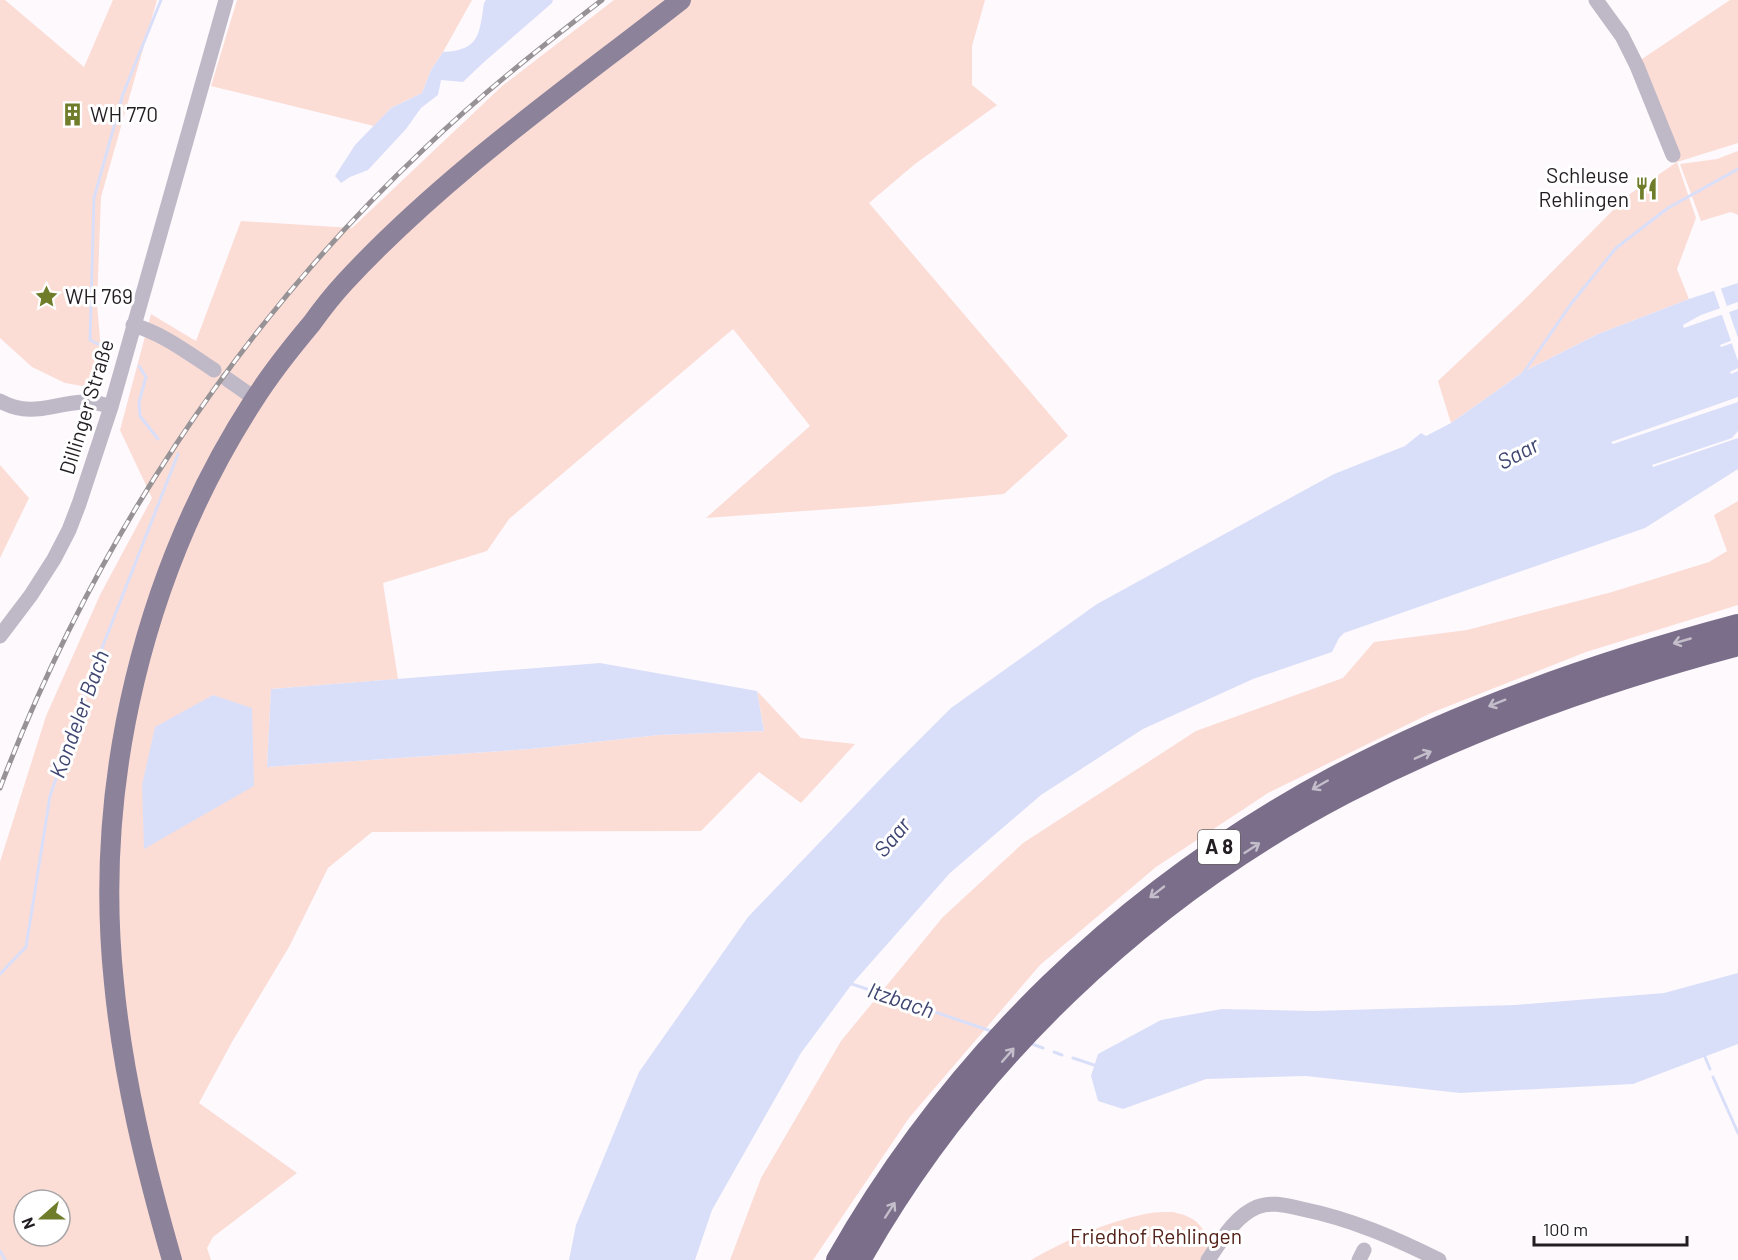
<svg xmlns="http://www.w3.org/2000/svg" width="1738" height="1260" font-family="Barlow,sans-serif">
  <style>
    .green { fill: #fbddd6; fill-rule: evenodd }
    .water { fill: #dadff9 }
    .pier { fill: #fef9fd }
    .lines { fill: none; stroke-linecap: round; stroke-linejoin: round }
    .stream { stroke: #dadff9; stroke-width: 3 }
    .minor { stroke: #bfb9c7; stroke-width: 15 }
    .major { stroke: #8c829a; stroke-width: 20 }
    .highway { stroke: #7a6e8a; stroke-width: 22 }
    .rail-casing { stroke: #979296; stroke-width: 5 }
    .rail { stroke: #fff; stroke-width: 3; stroke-dasharray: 9; stroke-linecap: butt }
    .oneway { stroke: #c3beca }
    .labels { text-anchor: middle; stroke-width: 6; stroke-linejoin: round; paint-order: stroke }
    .shield { fill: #fff; stroke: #656264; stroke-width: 1.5 }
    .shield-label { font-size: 20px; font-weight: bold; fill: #231e22 }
    .poi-label { font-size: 21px; fill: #231e22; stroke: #fff; text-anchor: start }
    .street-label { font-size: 21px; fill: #231e22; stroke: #fff }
    .park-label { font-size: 21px; fill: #532219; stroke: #fff }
    .water-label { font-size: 22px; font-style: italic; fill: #3e4571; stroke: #fff }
  </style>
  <rect width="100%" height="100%" fill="#fef9fd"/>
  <path class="green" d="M 0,0 L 5,0 L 84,67 L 113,0 L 157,0 L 101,197 L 97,304 L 102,361 L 96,379 L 88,387 L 65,383 L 32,367 L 0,338 Z
    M 237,0 L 472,0 L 443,52 L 431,70 L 422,93 L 391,108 L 374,126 L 211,86 Z
    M 614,0 L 985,0 L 972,46 L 972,85 L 997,105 L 915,164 L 869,203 L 1068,436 L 1004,494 L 874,506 L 706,518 L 810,426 L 733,329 L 509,519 L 487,551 L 383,583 L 398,679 L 271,689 L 267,767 L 531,749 L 659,735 L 764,731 L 757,691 L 801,738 L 855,744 L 801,803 L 759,772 L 701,831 L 372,832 L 328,868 L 289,947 L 232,1042 L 199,1103 L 297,1173 L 213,1237 L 207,1248 L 211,1260 L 0,1260 L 0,862 L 46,716 L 100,595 L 152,498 L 120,430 L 151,314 L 196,341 L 241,221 L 352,228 L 502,86 ZM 24,1200 L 60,1200 L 60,1236 L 24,1236 Z
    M 1730,0 L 1738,0 L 1738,143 L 1677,162 L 1696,218 L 1677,269 L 1689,299 L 1598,334 L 1523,372 L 1451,423 L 1438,381 L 1524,300 L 1627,196 L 1677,162 L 1630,67 Z
    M 1738,151 L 1738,215 L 1731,212 L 1701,221 L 1680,164 L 1717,159 Z
    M 0,465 L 29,498 L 0,558 Z
    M 1738,501 L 1738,605 L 1586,652 L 1431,713 L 1268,793 L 1156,867 L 1040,965 L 909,1118 L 813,1260 L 730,1260 L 761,1178 L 841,1041 L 943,917 L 1023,843 L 1196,731 L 1343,678 L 1374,642 L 1467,630 L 1612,592 L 1709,562 L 1727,551 L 1714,515 Z
    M 1173,1212 C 1199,1218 1202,1225 1211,1248 L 1203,1260 L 1031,1260 C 1066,1240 1106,1222 1145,1214 C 1154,1212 1164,1212 1173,1212 Z"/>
  <path class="water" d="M 486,0 L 553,0 L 552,3 L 483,63 L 463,82 L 441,80 L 438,95 L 421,108 L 406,129 L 368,170 L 350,177 L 341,183 L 335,176 L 355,145 L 391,108 L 422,93 L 431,70 L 443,52 C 480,50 479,35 484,3 Z
    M 1738,283 L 1738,302 L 1701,315 L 1683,325 L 1684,328 L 1738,309 L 1738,338 L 1720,345 L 1721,347 L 1738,341 L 1738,368 L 1730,372 L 1731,374 L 1738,371 L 1738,397 L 1611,442 L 1613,444 L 1738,402 L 1738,431 L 1732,438 L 1652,465 L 1653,467 L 1738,438 L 1738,469 L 1645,528 L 1344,633 L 1339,638 L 1332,652 L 1253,679 L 1143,729 L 1041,795 L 950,873 L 852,984 L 801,1053 L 712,1210 L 695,1260 L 569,1260 L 576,1225 L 639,1072 L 748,917 L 888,771 L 951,708 L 1097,604 L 1334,474 L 1405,446 L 1421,433 L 1426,436 L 1451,423 L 1523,372 L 1598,334 L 1689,299 Z
    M 600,663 L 757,691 L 764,731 L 659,735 L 531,749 L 267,767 L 271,689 Z
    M 213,695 L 252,708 L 254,786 L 144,849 L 142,785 L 155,727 Z
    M 1738,973 L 1738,1044 L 1633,1084 L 1460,1093 L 1306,1076 L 1206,1079 L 1123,1109 L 1098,1101 L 1091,1076 L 1098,1054 L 1161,1020 L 1222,1009 L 1312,1011 L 1515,1005 L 1664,993 Z"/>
  <path class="pier" d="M 1720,286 L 1738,338 L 1738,361 L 1721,312 L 1724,310 L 1721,311 L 1713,288 Z"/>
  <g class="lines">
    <path class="stream" d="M 110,350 L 90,340 L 94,198 L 123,94 L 161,0
      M 139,366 L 146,377 L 139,402 L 140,416 L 158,439
      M 1522,375 L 1571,304 L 1616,248 L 1668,208 L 1738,169
      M 0,974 L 26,947 L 50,796 L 93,671 L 178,454
      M 849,983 L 994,1032
      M 1032,1044 L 1043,1048
      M 1054,1052 L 1062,1055
      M 1705,1057 L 1710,1069
      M 1073,1058 L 1094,1065
      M 1713,1077 L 1738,1133
      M 0,1251 L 5,1260"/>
    <path class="minor" d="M 1596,0 L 1622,36 L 1637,66 L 1673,155
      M 133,325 C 164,334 188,353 214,370
      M 227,379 L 247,393
      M 0,401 C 32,418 51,404 83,402 C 93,401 101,404 111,407
      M 0,636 L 31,595 L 54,559 L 69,530 L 79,504 L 111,407 L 226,0
      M 1208,1260 C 1221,1241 1235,1216 1257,1207 C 1272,1201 1288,1206 1302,1209 C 1351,1219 1395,1238 1439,1260
      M 1359,1260 L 1364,1250"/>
    <path class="major" d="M 172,1260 C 146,1170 123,1077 114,983 C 93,782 144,570 254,400 C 271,373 291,348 312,323 C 322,309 333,295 345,282 C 444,175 566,90 681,0"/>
    <path class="highway" d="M 837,1260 C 953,1055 1126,889 1333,778 C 1460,710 1599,662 1738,625
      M 860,1260 C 971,1063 1144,898 1345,793 C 1469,729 1603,681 1738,645"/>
    <defs>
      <path id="rail" d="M 0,788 C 92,546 236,327 424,149 C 480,95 541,47 602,0"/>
    </defs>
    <use href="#rail" class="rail-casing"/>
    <use href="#rail" class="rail"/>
  </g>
  <defs><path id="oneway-shaft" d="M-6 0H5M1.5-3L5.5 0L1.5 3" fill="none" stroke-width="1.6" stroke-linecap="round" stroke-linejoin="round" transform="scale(1.5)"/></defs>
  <g class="oneway">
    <use href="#oneway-shaft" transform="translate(1682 641) rotate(164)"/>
    <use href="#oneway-shaft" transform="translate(1497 703) rotate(158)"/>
    <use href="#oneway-shaft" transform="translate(1423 755) rotate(-24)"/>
    <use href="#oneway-shaft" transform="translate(1320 785) rotate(150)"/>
    <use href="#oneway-shaft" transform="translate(1252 848) rotate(-33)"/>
    <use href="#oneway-shaft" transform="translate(1157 892) rotate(142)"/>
    <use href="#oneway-shaft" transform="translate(1008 1055) rotate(-49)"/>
    <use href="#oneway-shaft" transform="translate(890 1210) rotate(-57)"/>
  </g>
  <defs>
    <symbol id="building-bare" viewBox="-9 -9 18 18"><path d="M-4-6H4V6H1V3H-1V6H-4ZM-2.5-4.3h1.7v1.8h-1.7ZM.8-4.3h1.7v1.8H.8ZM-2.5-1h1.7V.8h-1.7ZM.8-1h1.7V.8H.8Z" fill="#6f7d2a" stroke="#fff" stroke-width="2.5" paint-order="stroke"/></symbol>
    <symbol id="restaurant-bare" viewBox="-9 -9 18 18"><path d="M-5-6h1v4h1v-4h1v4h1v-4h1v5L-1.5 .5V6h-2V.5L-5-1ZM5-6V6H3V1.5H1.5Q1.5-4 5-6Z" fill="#6f7d2a" stroke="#fff" stroke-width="2.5" paint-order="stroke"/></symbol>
    <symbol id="sight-bare" viewBox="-9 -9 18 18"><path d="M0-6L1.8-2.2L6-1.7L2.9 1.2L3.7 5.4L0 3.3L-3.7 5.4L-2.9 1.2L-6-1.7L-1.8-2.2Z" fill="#6f7d2a" stroke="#fff" stroke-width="2.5" paint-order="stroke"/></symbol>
  </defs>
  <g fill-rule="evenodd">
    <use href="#building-bare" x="56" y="98" width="33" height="33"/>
    <use href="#restaurant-bare" x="1630" y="172" width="33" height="33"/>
    <use href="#sight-bare" x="30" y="280" width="33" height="33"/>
  </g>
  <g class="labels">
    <rect class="shield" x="1198" y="830" width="42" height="34" rx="4.5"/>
    <g class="shield-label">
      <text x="1219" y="854">A 8</text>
    </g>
    <g class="poi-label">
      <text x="90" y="122">WH 770</text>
      <text x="1629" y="183" text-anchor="end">Schleuse<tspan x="1629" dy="24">Rehlingen</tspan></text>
      <text x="65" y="304">WH 769</text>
    </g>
    <g class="street-label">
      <text transform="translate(87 407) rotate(-73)" y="7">Dillinger Straße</text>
    </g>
    <g class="park-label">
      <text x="1156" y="1244">Friedhof Rehlingen</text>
    </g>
    <g class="water-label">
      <text transform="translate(1518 453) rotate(-28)" y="8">Saar</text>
      <text transform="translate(79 714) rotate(-70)" y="8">Kondeler Bach</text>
      <text transform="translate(892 837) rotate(-50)" y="8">Saar</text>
      <text transform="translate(901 1000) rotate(19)" y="8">Itzbach</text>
    </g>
  </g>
  <g transform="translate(42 1218) rotate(249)"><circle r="28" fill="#ffffff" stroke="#a7a5a7" stroke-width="1.5"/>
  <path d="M0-4.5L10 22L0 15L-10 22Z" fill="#6f7d2a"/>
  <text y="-9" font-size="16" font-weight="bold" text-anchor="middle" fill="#231e22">N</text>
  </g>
  <path d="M1534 1236v9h153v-9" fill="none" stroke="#231e22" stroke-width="3"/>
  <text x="1543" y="1236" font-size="18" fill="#231e22" stroke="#ffffff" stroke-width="4.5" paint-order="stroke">100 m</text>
</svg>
